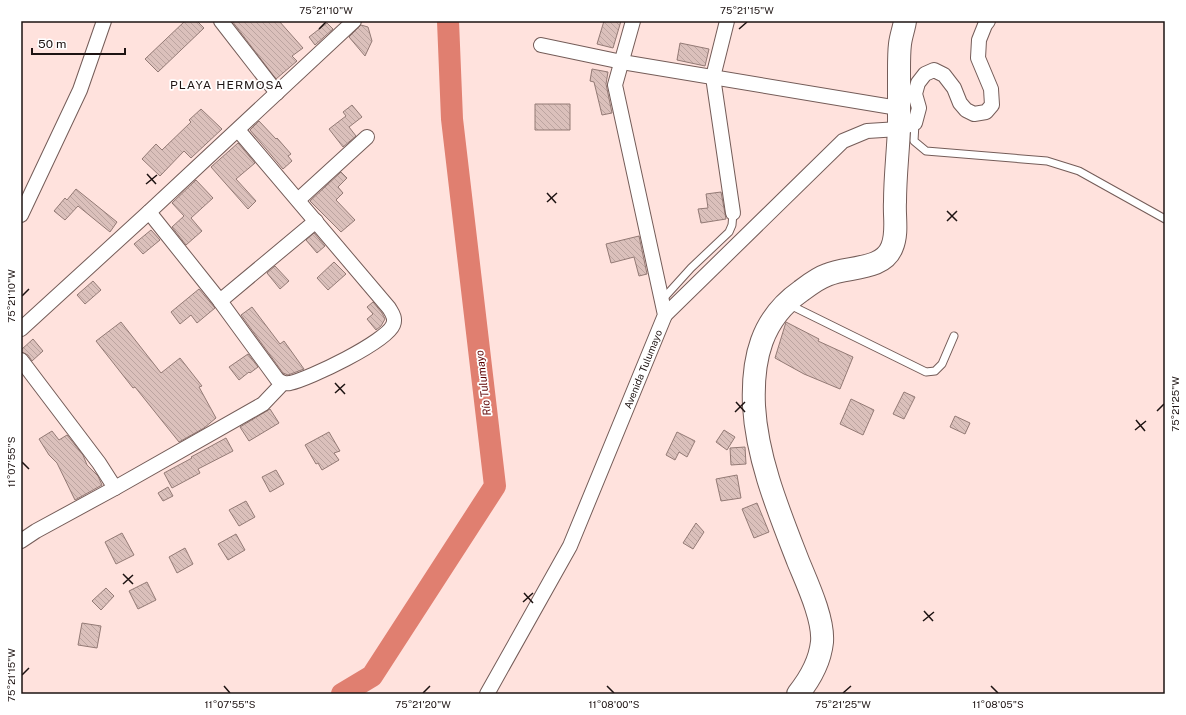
<svg xmlns="http://www.w3.org/2000/svg" width="1186" height="715" font-family="'Public Sans',sans-serif">
  <style>
    .lines { fill: none; stroke-linecap: round; stroke-linejoin: round }
    .river { stroke: #e07f70; stroke-width: 22 }
    .building { fill: url(#building-back-hatch); stroke: #937a75 }
    .lane-casing { stroke: #745c58; stroke-width: 9 }
    .street-casing { stroke: #745c58; stroke-width: 16 }
    .primary-casing { stroke: #745c58; stroke-width: 24 }
    .lane { stroke: #fff; stroke-width: 7 }
    .street { stroke: #fff; stroke-width: 14 }
    .primary { stroke: #fff; stroke-width: 22 }
    .ticks { fill: none; stroke: #1d1312; stroke-width: 1.5 }
    .labels { text-anchor: middle; stroke-width: 3.5; stroke-linejoin: round; paint-order: stroke }
    .street-label { font-size: 10px; fill: #1d1312; stroke: #fff }
    .water-label { font-size: 11px; font-style: italic; fill: #5d0100; stroke: #fff }
    .quarter-label { font-size: 12px; letter-spacing: 1px; fill: #1d1312; stroke: #fff }
    .neatline { fill: none; stroke: #1d1312; stroke-width: 1.5 }
    .ticks-label { font-size: 10px; text-anchor: middle; fill: #1d1312 }
  </style>
  <defs>
    <pattern id="building-back-hatch" width="6" height="6" patternUnits="userSpaceOnUse"><rect width="6" height="6" fill="#dbc0bb"/><path d="M-1 5l2 2M0 0l6 6M5-1l2 2" fill="none" stroke="#bca4a0"/></pattern>
  </defs>
  <rect width="100%" height="100%" fill="#ffe2dd"/>
  <g class="lines">
    <path class="river" d="M 342,694 L 372,676 L 495,486 L 452,119 L 448,21"/>
  </g>
  <path class="building" d="M 185,21 L 197,21 L 204,28 L 158,72 L 145,59 Z
    M 232,21 L 279,21 L 303,48 L 292,56 L 297,61 L 276,79 Z
    M 604,21 L 621,21 L 613,48 L 597,44 Z
    M 327,23 L 333,29 L 315,45 L 309,37 Z
    M 361,25 L 368,27 L 372,41 L 365,56 L 349,37 Z
    M 680,43 L 709,49 L 705,66 L 677,60 Z
    M 592,69 L 608,72 L 606,84 L 612,113 L 602,115 L 594,82 L 590,81 Z
    M 535,104 L 570,104 L 570,130 L 535,130 Z
    M 352,105 L 362,117 L 349,127 L 356,136 L 343,147 L 329,129 L 346,116 L 343,112 Z
    M 201,109 L 222,129 L 191,158 L 184,151 L 160,176 L 142,159 L 156,144 L 162,150 L 191,122 L 189,120 Z
    M 259,121 L 276,139 L 277,138 L 291,154 L 288,156 L 292,161 L 283,169 L 250,130 Z
    M 238,143 L 255,163 L 236,179 L 256,201 L 248,209 L 211,167 Z
    M 341,172 L 347,178 L 338,187 L 343,193 L 336,200 L 355,220 L 341,232 L 310,201 Z
    M 196,180 L 213,198 L 191,218 L 202,231 L 186,245 L 172,227 L 184,216 L 172,203 Z
    M 76,189 L 117,222 L 110,232 L 78,206 L 65,220 L 54,211 L 65,198 L 67,200 Z
    M 721,192 L 726,219 L 701,223 L 698,209 L 708,208 L 706,194 Z
    M 151,230 L 160,240 L 143,254 L 134,244 Z
    M 314,233 L 325,246 L 317,253 L 306,240 Z
    M 639,236 L 647,274 L 639,276 L 634,257 L 611,263 L 606,244 Z
    M 334,262 L 346,274 L 328,290 L 317,278 Z
    M 275,266 L 289,281 L 280,289 L 267,273 Z
    M 93,281 L 101,290 L 85,304 L 77,295 Z
    M 199,289 L 215,308 L 197,323 L 191,315 L 180,324 L 171,312 Z
    M 373,302 L 382,313 L 385,319 L 381,326 L 376,330 L 367,319 L 373,314 L 367,307 Z
    M 252,307 L 280,344 L 284,341 L 304,369 L 288,375 L 283,373 L 241,315 Z
    M 121,322 L 161,373 L 180,358 L 202,386 L 199,387 L 216,418 L 204,428 L 179,442 L 135,387 L 133,388 L 96,341 Z
    M 786,322 L 819,339 L 818,341 L 853,357 L 840,389 L 804,374 L 775,358 Z
    M 33,339 L 43,351 L 32,361 L 28,355 L 21,352 L 21,350 Z
    M 248,354 L 258,367 L 250,373 L 249,372 L 239,380 L 229,367 Z
    M 904,392 L 915,397 L 904,419 L 893,414 Z
    M 851,399 L 874,410 L 863,435 L 840,424 Z
    M 270,409 L 279,423 L 249,441 L 240,427 Z
    M 955,416 L 970,423 L 965,434 L 950,427 Z
    M 724,430 L 735,437 L 727,450 L 716,442 Z
    M 52,431 L 59,440 L 67,435 L 83,455 L 87,465 L 98,476 L 102,485 L 75,500 L 57,463 L 49,455 L 39,439 Z
    M 329,432 L 340,451 L 334,453 L 339,460 L 322,470 L 318,463 L 316,464 L 305,445 Z
    M 677,432 L 695,441 L 687,457 L 679,452 L 675,460 L 666,455 Z
    M 226,438 L 233,451 L 198,469 L 200,473 L 172,488 L 164,473 L 192,458 L 191,457 Z
    M 745,447 L 746,464 L 731,465 L 730,448 Z
    M 276,470 L 284,484 L 270,492 L 262,477 Z
    M 737,475 L 741,498 L 721,501 L 716,479 Z
    M 168,487 L 173,496 L 163,501 L 158,493 Z
    M 246,501 L 255,517 L 239,526 L 229,510 Z
    M 757,503 L 769,532 L 754,538 L 742,509 Z
    M 696,523 L 704,532 L 693,549 L 683,543 Z
    M 122,533 L 134,555 L 116,564 L 105,542 Z
    M 236,534 L 245,550 L 228,560 L 218,544 Z
    M 185,548 L 193,564 L 177,573 L 169,557 Z
    M 147,582 L 156,600 L 138,609 L 129,591 Z
    M 106,588 L 114,596 L 101,610 L 92,601 Z
    M 82,623 L 101,626 L 97,648 L 78,645 Z"/>
  <g class="lines">
    <defs>
      <path id="lane" d="M 915,123 L 914,141 L 926,151 L 1047,161 L 1079,171 L 1165,219
        M 662,300 L 691,268 L 729,232 L 732,225 L 733,213
        M 790,305 L 926,372 L 935,371 L 942,364 L 954,336"/>
      <g id="street">
        <path d="M 221,21 L 277,93"/>
        <path d="M 727,21 L 713,77 L 733,213"/>
        <path d="M 541,45 L 622,62 L 898,108"/>
        <path d="M 298,200 L 367,137"/>
        <path d="M 149,212 L 220,301 L 277,379 C 281,382 284,384 290,383 C 309,379 386,342 393,325 C 396,318 392,313 389,308 L 238,130"/>
        <path d="M 21,215 L 80,90 L 104,21"/>
        <path d="M 220,301 L 316,221"/>
        <path d="M 665,315 L 843,141 L 867,131 L 899,129 L 915,123 L 919,108 L 915,94 L 918,83 L 925,74 L 934,70 L 944,75 L 954,88 L 960,103 L 966,110 L 974,114 L 986,112 L 992,105 L 991,89 L 978,58 L 979,40 L 985,25 L 988,21"/>
        <path d="M 21,329 L 149,212 L 354,21"/>
        <path d="M 21,360 L 99,463 L 115,488"/>
        <path d="M 21,541 L 36,531 L 115,488 L 263,404 L 283,383"/>
        <path id="s1" d="M 487,694 L 570,546 L 665,315 L 615,85 L 633,21"/>
      </g>
      <path id="primary" d="M 798,694 C 810,679 820,661 822,642 C 824,619 807,583 798,561 C 779,512 757,459 754,406 C 752,359 761,319 801,291 C 809,285 818,278 827,275 C 847,266 883,271 892,247 C 898,233 894,216 895,202 C 895,177 898,153 899,128 C 899,109 899,90 899,71 C 899,62 899,52 900,44 C 901,36 904,28 905,21"/>
    </defs>
    <use href="#lane" class="lane-casing"/>
    <use href="#street" class="street-casing"/>
    <use href="#primary" class="primary-casing"/>
    <use href="#lane" class="lane"/>
    <use href="#street" class="street"/>
    <use href="#primary" class="primary"/>
  </g>
  <path class="ticks" d="M 319,29 L 326,22M 739,29 L 747,22M 147,174 L 156,184M 146,184 L 157,175M 547,193 L 556,203M 547,202 L 557,193M 947,211 L 957,221M 947,221 L 957,211M 22,296 L 29,289M 335,383 L 345,394M 335,393 L 345,384M 736,402 L 745,412M 1157,411 L 1164,404M 735,412 L 745,402M 1136,420 L 1145,431M 1135,430 L 1146,421M 22,462 L 29,469M 123,574 L 133,584M 123,584 L 133,575M 524,593 L 533,603M 523,602 L 533,593M 924,611 L 933,621M 923,621 L 934,612M 22,675 L 29,668M 224,686 L 230,693M 607,686 L 614,693M 991,686 L 998,693M 423,693 L 430,686M 843,693 L 851,686"/>
  <g class="labels">
    <g class="street-label">
      <text dy="4" stroke="none"><textPath href="#s1" startOffset="361">Avenida Tulumayo</textPath></text>
    </g>
    <g class="water-label">
      <text transform="translate(483 383) rotate(-97)" y="4">Río Tulumayo</text>
    </g>
    <g class="quarter-label">
      <text x="227" y="89">PLAYA HERMOSA</text>
    </g>
  </g>
  <rect width="1186" height="715" fill="none" stroke="#ffffff" stroke-width="44"/>
  <path d="M32 48v6h93v-6" fill="none" stroke="#1d1312" stroke-width="2"/>
  <text x="38" y="48" font-size="12" fill="#1d1312" stroke="#ffffff" stroke-width="3" paint-order="stroke">50 m</text>
  <rect x="22" y="22" width="1142" height="671" class="neatline"/>
  <g class="ticks-label">
    <text x="326" y="14">75°21'10"W</text>
    <text x="747" y="14">75°21'15"W</text>
    <text transform="translate(11 296) rotate(-90)" y="4">75°21'10"W</text>
    <text transform="translate(1175 404) rotate(-90)" y="4">75°21'25"W</text>
    <text transform="translate(11 462) rotate(-90)" y="4">11°07'55"S</text>
    <text transform="translate(11 675) rotate(-90)" y="4">75°21'15"W</text>
    <text x="230" y="708">11°07'55"S</text>
    <text x="423" y="708">75°21'20"W</text>
    <text x="614" y="708">11°08'00"S</text>
    <text x="843" y="708">75°21'25"W</text>
    <text x="998" y="708">11°08'05"S</text>
  </g>
</svg>
